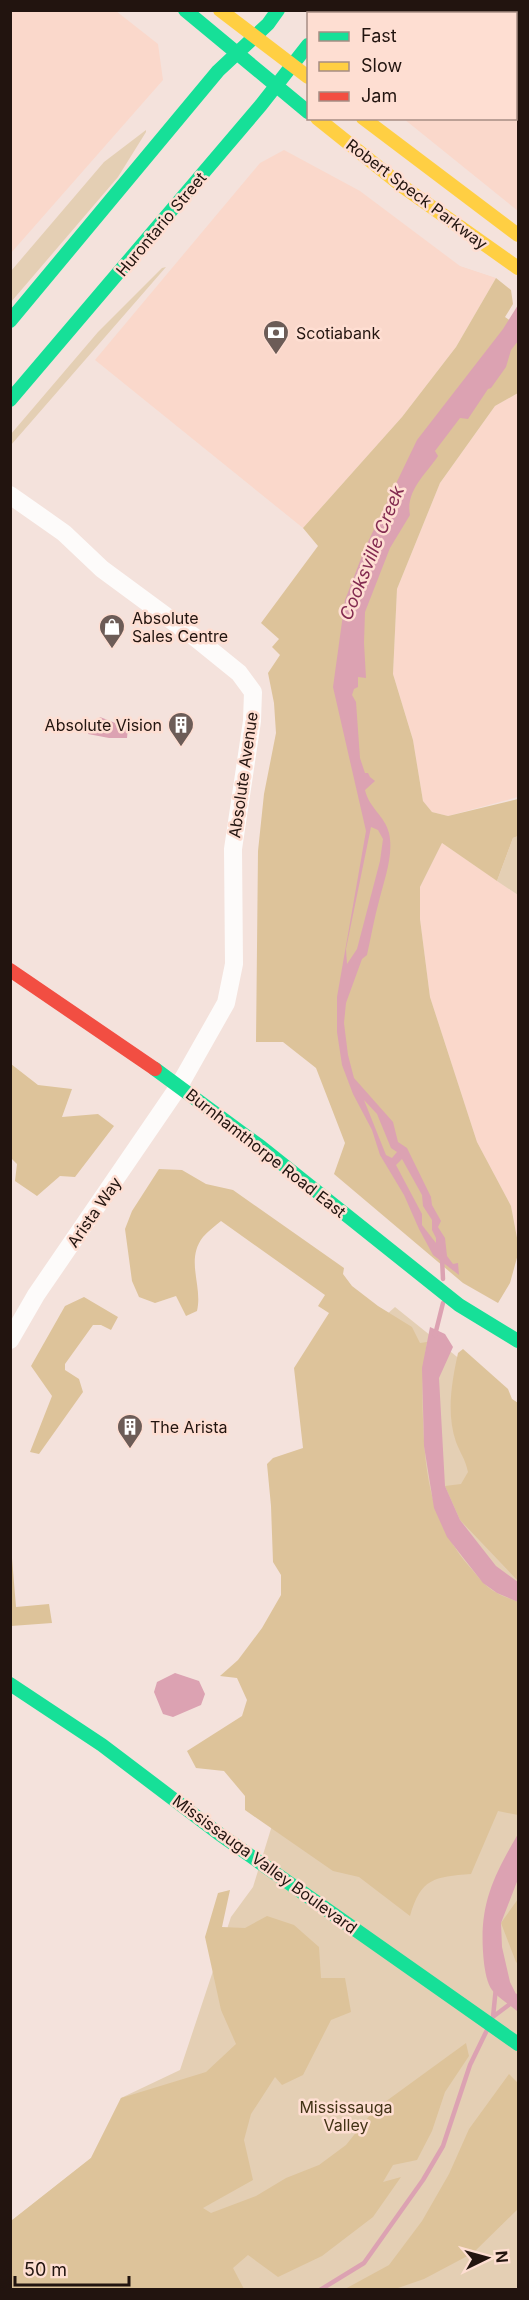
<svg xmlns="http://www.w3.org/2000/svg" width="529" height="2300" font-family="Inter,sans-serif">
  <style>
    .built { fill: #fad8cb }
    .green { fill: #e4cfb4 }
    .forest { fill: #ddc39a }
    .water { fill: #dca2b2; fill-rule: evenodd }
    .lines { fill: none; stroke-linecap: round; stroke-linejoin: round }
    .stream { stroke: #dca2b2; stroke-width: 4.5 }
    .street { stroke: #fdfbfa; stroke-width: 18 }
    .fast { stroke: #16e098; stroke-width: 14 }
    .slow { stroke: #ffcf43; stroke-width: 14 }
    .jam { stroke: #f24e42; stroke-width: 14 }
    .labels { text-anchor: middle; stroke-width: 5; stroke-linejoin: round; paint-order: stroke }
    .street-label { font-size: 16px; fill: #22140f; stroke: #feded2 }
    .poi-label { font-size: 16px; fill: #22140f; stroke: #feded2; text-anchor: start }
    .park-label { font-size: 16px; fill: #423315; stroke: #feded2 }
    .water-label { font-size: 18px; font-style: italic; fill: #832b50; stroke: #feded2 }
  </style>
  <rect width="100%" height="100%" fill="#f4e2dc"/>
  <path class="built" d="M 11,10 L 116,11 L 158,44 L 163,80 L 11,253 Z
    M 388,10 L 518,11 L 518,211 L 404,119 L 516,118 L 516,14 L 385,13 Z
    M 284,150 L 360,191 L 460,266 L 496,278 L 456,347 L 402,417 L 303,528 L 95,360 L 260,163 Z
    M 518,393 L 518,797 L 448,816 L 432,812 L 423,801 L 413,740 L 393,674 L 397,589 L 440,483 L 495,406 Z
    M 442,843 L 518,895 L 518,1242 L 511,1206 L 477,1142 L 430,997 L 420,919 L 420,887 Z"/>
  <path class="green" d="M 146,130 L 146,132 L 118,177 L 11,302 L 11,271 L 104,162 Z
    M 166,267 L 11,445 L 11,434 L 98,332 L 162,268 Z
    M 518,836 L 518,895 L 497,881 L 513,838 Z
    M 395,1307 L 502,1393 L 518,1403 L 518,2289 L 11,2290 L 11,2221 L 91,2158 L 121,2098 L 180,2070 L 231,1917 L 253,1887 L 329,1641 L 377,1323 Z"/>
  <path class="forest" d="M 496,278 L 511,290 L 513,304 L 505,317 L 518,326 L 518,393 L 495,406 L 440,483 L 397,589 L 393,674 L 413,740 L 423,801 L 432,812 L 448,816 L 518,799 L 518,836 L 513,838 L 497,881 L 442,843 L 420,887 L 420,919 L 430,997 L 477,1142 L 511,1206 L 518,1243 L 518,1254 L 510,1283 L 498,1303 L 463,1283 L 334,1174 L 345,1143 L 316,1068 L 283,1042 L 256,1042 L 258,851 L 264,794 L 276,733 L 274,703 L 268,673 L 280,655 L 272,647 L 279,639 L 261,623 L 318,546 L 303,528 L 402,417 L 456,347 Z
    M 11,1064 L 38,1085 L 72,1089 L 62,1117 L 98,1114 L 114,1126 L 75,1177 L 60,1176 L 37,1196 L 15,1181 L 17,1164 L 11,1158 Z
    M 159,1169 L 182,1170 L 206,1184 L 233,1190 L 344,1268 L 343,1274 L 352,1286 L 378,1306 L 412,1327 L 420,1343 L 427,1342 C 422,1370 422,1392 423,1420 C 425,1475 431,1521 468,1565 C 477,1575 485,1587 497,1593 C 504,1597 512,1599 518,1602 L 518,1815 L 498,1811 L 471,1874 C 434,1877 421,1878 410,1916 L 359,1877 L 333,1871 L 245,1810 L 245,1796 L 224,1771 L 196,1768 L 187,1751 L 242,1716 L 247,1700 L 237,1678 L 220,1676 L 238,1660 L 262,1628 L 281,1595 L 281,1575 L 273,1562 L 271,1506 L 267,1464 L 273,1458 L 303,1448 L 294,1368 L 329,1313 L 318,1306 L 325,1295 L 221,1221 C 215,1226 208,1231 203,1237 C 185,1260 203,1286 197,1311 L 186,1316 L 176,1296 L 155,1303 L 139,1297 L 132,1281 L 125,1229 L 132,1211 Z
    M 84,1297 L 118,1317 L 111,1330 L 101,1325 L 93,1325 L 65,1364 L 65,1370 L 79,1379 L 83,1392 L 39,1454 L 30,1452 L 52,1396 L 31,1366 L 65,1306 Z
    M 463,1349 L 508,1389 L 512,1399 L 518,1403 L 518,1581 L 460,1520 L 445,1486 L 461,1484 L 468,1472 C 465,1458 460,1453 456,1442 C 446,1413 452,1381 458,1353 Z
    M 11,1546 L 16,1607 L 49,1604 L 52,1623 L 11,1626 Z
    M 230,1890 L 222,1927 L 245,1928 L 267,1916 L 294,1925 L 319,1947 L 321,1978 L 345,1978 L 351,2012 L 331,2020 L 303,2075 L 282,2085 L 275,2077 L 251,2114 L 244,2140 L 253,2180 L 203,2208 L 211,2213 L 256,2196 L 286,2178 L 319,2165 L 346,2145 L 374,2110 L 466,2043 L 469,2056 L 445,2092 L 432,2131 L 417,2160 L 393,2165 L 383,2182 L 401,2177 L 373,2217 L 322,2256 L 278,2277 L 248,2255 L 233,2268 L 244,2289 L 11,2289 L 11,2221 L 91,2158 L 121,2098 L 206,2072 L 236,2044 L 221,2010 L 205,1937 L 218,1893 Z
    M 518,1899 L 518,1964 L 516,1962 L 501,1923 Z
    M 509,2074 L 518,2083 L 518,2209 L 473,2253 L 424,2279 L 395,2289 L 345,2289 L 389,2265 L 422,2221 L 449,2174 L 469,2129 Z"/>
  <path class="water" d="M 518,305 L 518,341 L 511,350 L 506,367 L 491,388 L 488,389 L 468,419 L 460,418 L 435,451 L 438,456 C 427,473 405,491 410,515 L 390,548 L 365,612 L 364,643 L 366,678 L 358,677 L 358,687 L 354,689 L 352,695 L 356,702 L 360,758 L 365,773 L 368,773 L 370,777 L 375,781 L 365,790 C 369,808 385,816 389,833 C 394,855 384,880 379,901 C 374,919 371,937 367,955 L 362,959 L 346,1003 L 344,1023 L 348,1055 L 354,1078 L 393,1122 L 398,1142 L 407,1148 L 431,1197 L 432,1205 L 441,1221 L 438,1227 L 445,1238 L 447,1256 L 453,1264 L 458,1263 L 459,1275 L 433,1255 L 419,1229 L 404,1195 L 380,1155 L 372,1130 L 353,1094 L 342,1065 L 337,1032 L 337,997 L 366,831 L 333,687 L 345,600 L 365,548 L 417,440 L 503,329 ZM 371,827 L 378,830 L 383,839 L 380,861 L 357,949 L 347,964 L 346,949 ZM 364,1100 L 377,1114 L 391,1148 L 397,1152 L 392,1158 L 386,1155 ZM 402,1159 L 422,1195 L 423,1206 L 432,1220 L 432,1230 L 436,1238 L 436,1243 L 422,1225 L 422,1214 L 396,1165 Z
    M 100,717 L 128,728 L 127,738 L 109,738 L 88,734 Z
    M 430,1327 L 445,1334 L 453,1347 L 439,1378 L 445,1486 L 460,1520 L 496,1566 L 518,1582 L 518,1602 L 497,1593 L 483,1583 L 447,1537 L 434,1508 L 424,1446 L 422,1368 Z
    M 175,1673 L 199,1681 L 205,1694 L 201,1705 L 173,1717 L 163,1714 L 154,1692 L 157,1682 Z
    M 518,1834 L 518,1879 L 501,1923 L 502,1947 L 510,1982 L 516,1994 L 518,1993 L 517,2011 C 509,2004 498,1998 492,1990 C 487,1983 485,1971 484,1963 C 478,1908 491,1880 518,1834 Z"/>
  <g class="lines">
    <path class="stream" d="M 442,1258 L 443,1279
      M 435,1335 L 443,1303
      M 494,2016 L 518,1998
      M 493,2017 L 496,1987
      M 320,2290 L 364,2263 L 423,2180 L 443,2146 L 470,2065 L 487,2030"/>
    <path class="street" d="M 10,495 L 64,533 L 102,569 L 197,639 L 239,673 L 253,692 L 252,721 L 233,849 L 234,964 L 226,1003 L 179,1086 L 36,1295 L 10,1340"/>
    <path class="fast" d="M 185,10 L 308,112
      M 337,14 L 340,10
      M 10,321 L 218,71 L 268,24 L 278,10
      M 10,400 L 261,105 L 308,45
      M 155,1069 L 261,1147 L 459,1305 L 518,1341
      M 10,1684 L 102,1745 L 218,1833 L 518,2044"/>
    <path class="slow" d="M 220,10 L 308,77
      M 317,118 L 402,186 L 518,268
      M 363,118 L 518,235"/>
    <path class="jam" d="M 10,970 L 155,1069"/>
  </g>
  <defs>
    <symbol id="bank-pin" viewBox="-11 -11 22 30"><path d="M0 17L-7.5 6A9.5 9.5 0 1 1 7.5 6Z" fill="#6c5c57" stroke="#feded2"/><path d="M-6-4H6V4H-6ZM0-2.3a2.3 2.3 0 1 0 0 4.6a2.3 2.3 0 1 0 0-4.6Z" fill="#fff"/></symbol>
    <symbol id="shop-pin" viewBox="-11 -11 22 30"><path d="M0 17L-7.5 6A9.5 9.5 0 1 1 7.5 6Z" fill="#6c5c57" stroke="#feded2"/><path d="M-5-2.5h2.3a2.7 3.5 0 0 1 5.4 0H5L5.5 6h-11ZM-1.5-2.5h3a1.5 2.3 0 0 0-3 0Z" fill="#fff"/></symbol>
    <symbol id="building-pin" viewBox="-11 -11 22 30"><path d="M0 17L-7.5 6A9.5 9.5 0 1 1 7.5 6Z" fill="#6c5c57" stroke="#feded2"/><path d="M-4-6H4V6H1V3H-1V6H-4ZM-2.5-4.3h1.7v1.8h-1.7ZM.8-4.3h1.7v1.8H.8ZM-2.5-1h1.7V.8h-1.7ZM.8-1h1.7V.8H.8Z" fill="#fff"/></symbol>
  </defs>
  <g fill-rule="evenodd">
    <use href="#bank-pin" x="261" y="318" width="30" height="40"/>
    <use href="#shop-pin" x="97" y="612" width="30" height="40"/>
    <use href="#building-pin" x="166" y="710" width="30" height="40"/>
    <use href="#building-pin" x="115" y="1412" width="30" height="40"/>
  </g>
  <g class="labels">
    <g class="street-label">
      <text transform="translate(417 194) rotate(37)" y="6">Robert Speck Parkway</text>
      <text transform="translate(161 224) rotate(-50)" y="6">Hurontario Street</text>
      <text transform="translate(243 775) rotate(-82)" y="6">Absolute Avenue</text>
      <text transform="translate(266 1153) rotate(38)" y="6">Burnhamthorpe Road East</text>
      <text transform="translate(94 1212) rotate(-55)" y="6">Arista Way</text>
      <text transform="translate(265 1864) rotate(36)" y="6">Mississauga Valley Boulevard</text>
    </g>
    <g class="poi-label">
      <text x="296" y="339">Scotiabank</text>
      <text x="132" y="624">Absolute<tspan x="132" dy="18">Sales Centre</tspan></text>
      <text x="162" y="731" text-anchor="end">Absolute Vision</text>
      <text x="150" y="1433">The Arista</text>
    </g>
    <g class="park-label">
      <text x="346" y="2113">Mississauga<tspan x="346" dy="18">Valley</tspan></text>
    </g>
    <g class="water-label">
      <text transform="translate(372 553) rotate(-68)" y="6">Cooksville Creek</text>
    </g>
  </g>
  <rect width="529" height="2300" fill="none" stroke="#22140f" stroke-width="24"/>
  <rect x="307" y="12" width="210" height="108" fill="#feded2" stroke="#a68d84" stroke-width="1.5"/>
  <rect x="319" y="32" width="30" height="9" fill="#16e098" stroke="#a68d84" stroke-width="1.5"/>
  <text x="361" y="42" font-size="18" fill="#22140f">Fast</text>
  <rect x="319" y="62" width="30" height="9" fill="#ffcf43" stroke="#a68d84" stroke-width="1.5"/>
  <text x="361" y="72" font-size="18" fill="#22140f">Slow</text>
  <rect x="319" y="92" width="30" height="9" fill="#f24e42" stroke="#a68d84" stroke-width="1.5"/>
  <text x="361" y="102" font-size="18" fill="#22140f">Jam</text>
  <g transform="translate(487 2258) rotate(85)" stroke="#feded2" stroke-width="4.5" paint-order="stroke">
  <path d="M0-4.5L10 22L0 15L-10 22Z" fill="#22140f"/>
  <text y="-9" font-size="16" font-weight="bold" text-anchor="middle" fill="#22140f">N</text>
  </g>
  <path d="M15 2276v9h114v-9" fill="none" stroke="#22140f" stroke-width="3"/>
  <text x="24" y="2276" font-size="18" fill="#22140f" stroke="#feded2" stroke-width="4.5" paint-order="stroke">50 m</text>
</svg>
